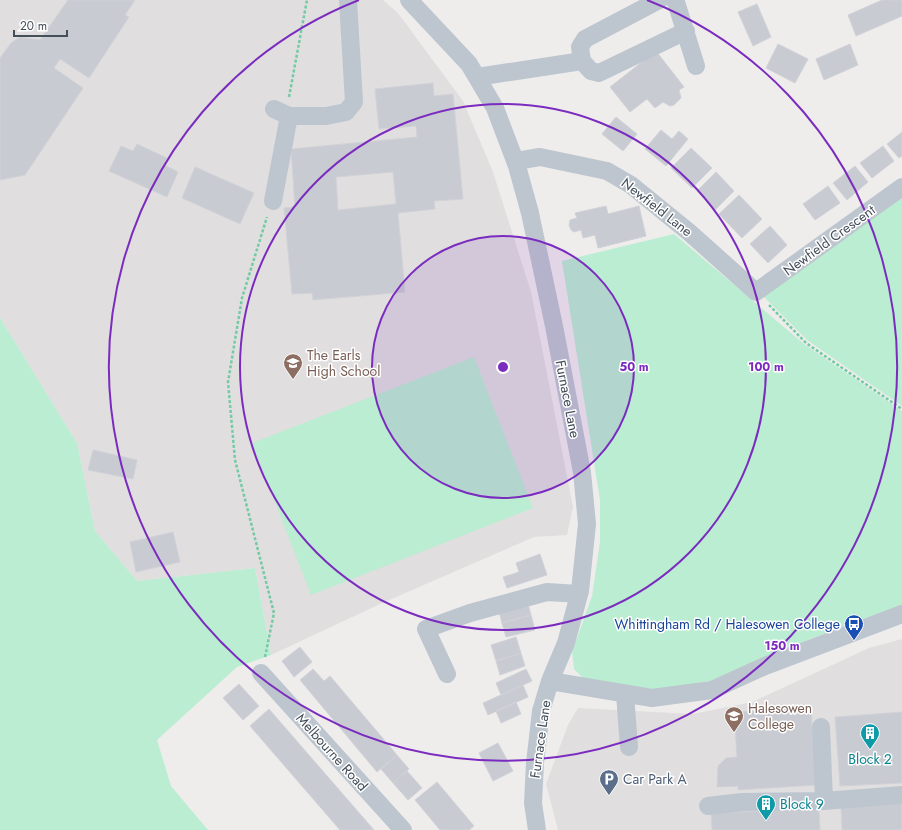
<svg xmlns="http://www.w3.org/2000/svg" width="902" height="830" font-family="Jost,sans-serif">
  <style>
    .education { fill: #e0dede }
    .green { fill: #baedd1 }
    .building { fill: #c9cbd3; stroke: #d1d2d8; fill-rule: evenodd }
    .lines { fill: none; stroke-linecap: round; stroke-linejoin: round }
    .path { stroke: #73cba5; stroke-width: 2.5; stroke-dasharray: 3 2; stroke-linecap: butt }
    .minor { stroke: #bdc6cf; stroke-width: 18 }
    .ring { fill: none; stroke: #7b2cbf; stroke-width: 2 }
    .labels { text-anchor: middle; stroke-width: 3; stroke-linejoin: round; paint-order: stroke }
    .street-label { font-size: 14px; fill: #454f5a; stroke: #fff }
    .education-label { font-size: 14px; fill: #785e54; stroke: #fff; text-anchor: start }
    .transit-label { font-size: 14px; fill: #164399; stroke: #fff; text-anchor: end }
    .culture-label { font-size: 14px; fill: #0d838f; stroke: #fff }
    .service-label { font-size: 14px; fill: #4e5e75; stroke: #fff; text-anchor: start }
    .centre { fill: #7b2cbf; stroke: #fff; stroke-width: 2 }
    .ring-label { font-size: 12px; text-anchor: middle; font-weight: bold; fill: #7b2cbf; stroke: #fff; stroke-width: 3; stroke-linejoin: round; paint-order: stroke }
  </style>
  <rect width="100%" height="100%" fill="#efedec"/>
  <path class="education" d="M 0,0 L 383,0 L 398,13 L 463,101 L 493,172 L 531,292 L 573,507 L 567,535 L 534,537 L 380,604 L 271,655 L 255,568 L 137,581 L 95,531 L 77,443 L 0,318 Z
    M 902,639 L 902,830 L 558,830 L 546,784 L 568,725 L 578,708 L 693,714 L 752,702 L 869,648 Z"/>
  <path class="green" d="M 902,196 L 902,406 L 807,340 L 762,295 Z
    M 674,234 L 804,344 L 902,411 L 902,605 L 810,639 L 710,681 L 650,691 L 585,680 L 574,669 L 572,652 L 592,596 L 600,542 L 600,500 L 562,261 Z
    M 0,318 L 77,443 L 95,531 L 137,581 L 255,568 L 271,655 L 237,667 L 157,740 L 171,786 L 208,830 L 0,830 Z
    M 474,357 L 533,508 L 311,595 L 252,443 Z"/>
  <path class="building" d="M 68,0 L 135,0 L 125,15 L 129,17 L 89,78 L 60,59 L 54,68 L 83,88 L 25,175 L 0,180 L 0,58 L 11,43 L 20,37 L 40,40 Z
    M 882,0 L 902,0 L 902,16 L 856,36 L 848,15 Z
    M 757,4 L 771,37 L 753,46 L 738,12 Z
    M 778,44 L 808,59 L 795,83 L 766,68 Z
    M 850,44 L 858,65 L 824,80 L 816,59 Z
    M 656,51 L 684,87 L 679,90 L 681,98 L 674,105 L 670,106 L 663,102 L 655,108 L 647,99 L 630,112 L 610,87 Z
    M 433,83 L 434,96 L 453,94 L 463,199 L 434,201 L 435,209 L 398,213 L 405,292 L 313,300 L 312,293 L 292,294 L 284,208 L 295,207 L 291,149 L 417,137 L 416,126 L 379,129 L 375,89 ZM 393,172 L 396,204 L 338,210 L 336,177 Z
    M 616,117 L 637,134 L 623,151 L 602,134 Z
    M 661,130 L 672,139 L 679,131 L 688,139 L 666,166 L 645,149 Z
    M 902,132 L 902,156 L 899,158 L 887,144 Z
    M 137,144 L 167,158 L 164,165 L 178,172 L 167,197 L 109,171 L 121,146 L 133,151 Z
    M 883,146 L 894,161 L 872,178 L 860,163 Z
    M 691,148 L 712,168 L 692,188 L 671,168 Z
    M 855,166 L 868,182 L 847,200 L 833,183 Z
    M 195,167 L 254,193 L 240,224 L 182,198 Z
    M 716,172 L 734,191 L 715,210 L 697,191 Z
    M 828,186 L 840,203 L 815,220 L 803,204 Z
    M 739,195 L 762,219 L 742,238 L 719,214 Z
    M 606,206 L 608,214 L 639,206 L 646,236 L 598,248 L 595,235 L 583,238 L 581,230 L 574,232 L 571,230 L 569,225 L 570,220 L 577,218 L 575,213 Z
    M 770,226 L 787,245 L 768,263 L 750,244 Z
    M 93,450 L 137,460 L 133,479 L 88,470 Z
    M 173,532 L 180,562 L 136,572 L 130,542 Z
    M 540,554 L 547,575 L 507,588 L 503,577 L 519,572 L 516,563 Z
    M 527,600 L 531,615 L 502,623 L 498,608 Z
    M 531,615 L 535,630 L 506,637 L 502,623 Z
    M 516,637 L 521,653 L 496,661 L 491,645 Z
    M 300,647 L 312,662 L 294,677 L 282,661 Z
    M 521,653 L 525,666 L 500,675 L 496,661 Z
    M 313,669 L 324,681 L 330,676 L 397,755 L 377,772 L 300,680 Z
    M 526,669 L 532,681 L 501,695 L 496,683 Z
    M 239,684 L 259,706 L 243,720 L 223,698 Z
    M 523,685 L 528,697 L 488,715 L 483,703 Z
    M 516,702 L 521,714 L 501,723 L 496,711 Z
    M 811,708 L 816,785 L 738,790 L 738,786 L 717,787 L 718,766 L 726,758 L 737,757 L 734,712 Z
    M 269,709 L 374,830 L 340,830 L 250,726 Z
    M 902,712 L 902,783 L 840,786 L 835,717 Z
    M 498,743 L 513,771 L 493,781 L 479,753 Z
    M 397,755 L 409,769 L 393,783 L 381,769 Z
    M 407,771 L 422,788 L 408,800 L 393,783 Z
    M 437,782 L 474,826 L 469,830 L 440,830 L 415,800 Z
    M 902,803 L 902,830 L 842,830 L 841,807 Z
    M 819,808 L 820,830 L 712,830 L 711,813 Z"/>
  <g class="lines">
    <path class="path" d="M 289,97 L 307,0
      M 769,305 L 806,343 L 902,409
      M 265,657 L 274,613 L 235,460 L 228,382 L 242,298 L 267,217"/>
    <path class="minor" d="M 409,0 L 469,64 L 495,108 L 517,166 L 530,213 L 554,326 L 582,472 L 587,524 L 580,591 L 566,643 L 550,681 L 541,711 L 535,763 L 533,803 L 537,830
      M 674,0 L 676,2 L 696,66
      M 582,61 L 591,71 L 599,73 L 686,31
      M 477,77 L 582,61 L 580,47 L 585,39 L 659,0
      M 274,109 L 289,116 L 326,116 L 346,112 L 354,102 L 348,0
      M 516,161 L 540,157 L 607,171 L 631,185 L 690,233 L 756,292 L 902,187
      M 273,201 L 289,116
      M 261,673 L 403,830
      M 447,674 L 426,629 L 470,613 L 547,592 L 579,594
      M 550,681 L 652,698 L 712,690 L 765,666 L 902,614
      M 625,694 L 629,747
      M 824,801 L 902,795
      M 708,806 L 742,802 L 824,801 L 821,727"/>
  </g>
  <circle cx="503" cy="367" r="131" fill="#7b2cbf" fill-opacity=".12"/>
  <g class="ring">
    <circle cx="503" cy="367" r="131"/>
    <circle cx="503" cy="367" r="263"/>
    <path d="M647 0A394 394 0 1 1 359 0"/>
  </g>
  <defs>
    <symbol id="school-pin" viewBox="-11 -11 22 30"><path d="M0 17L-7.5 6A9.5 9.5 0 1 1 7.5 6Z" fill="#8d6e63" stroke="#fff"/><path d="M0-5L7-2L0 1L-7-2ZM-4 1L0 2.5L4 1V4Q0 6-4 4Z" fill="#fff"/></symbol>
    <symbol id="bus-pin" viewBox="-11 -11 22 30"><path d="M0 17L-7.5 6A9.5 9.5 0 1 1 7.5 6Z" fill="#1a4fb4" stroke="#fff"/><path d="M-5-6H5V4H4V6H2V4H-2V6H-4V4H-5ZM-3.5-4V0h7V-4ZM-3.5 1.2v1.5H-2V1.2ZM2 1.2v1.5H3.5V1.2Z" fill="#fff"/></symbol>
    <symbol id="university-pin" viewBox="-11 -11 22 30"><path d="M0 17L-7.5 6A9.5 9.5 0 1 1 7.5 6Z" fill="#8d6e63" stroke="#fff"/><path d="M0-5L7-2L0 1L-7-2ZM-4 1L0 2.5L4 1V4Q0 6-4 4Z" fill="#fff"/></symbol>
    <symbol id="building-pin" viewBox="-11 -11 22 30"><path d="M0 17L-7.5 6A9.5 9.5 0 1 1 7.5 6Z" fill="#0f9aa8" stroke="#fff"/><path d="M-4-6H4V6H1V3H-1V6H-4ZM-2.5-4.3h1.7v1.8h-1.7ZM.8-4.3h1.7v1.8H.8ZM-2.5-1h1.7V.8h-1.7ZM.8-1h1.7V.8H.8Z" fill="#fff"/></symbol>
    <symbol id="parking-pin" viewBox="-11 -11 22 30"><path d="M0 17L-7.5 6A9.5 9.5 0 1 1 7.5 6Z" fill="#5c6f8a" stroke="#fff"/><path d="M-3.5-5.5H1a3.5 3.5 0 0 1 0 7H-1V5.5H-3.5ZM-1-3.4V-.6H.8a1.4 1.4 0 0 0 0-2.8Z" fill="#fff"/></symbol>
  </defs>
  <g fill-rule="evenodd">
    <use href="#school-pin" x="282" y="352" width="22" height="30"/>
    <use href="#bus-pin" x="843" y="613" width="22" height="30"/>
    <use href="#university-pin" x="723" y="705" width="22" height="30"/>
    <use href="#building-pin" x="859" y="722" width="22" height="30"/>
    <use href="#parking-pin" x="598" y="768" width="22" height="30"/>
    <use href="#building-pin" x="755" y="793" width="22" height="30"/>
  </g>
  <g class="labels">
    <g class="street-label">
      <text transform="translate(657 207) rotate(38)" y="5">Newfield Lane</text>
      <text transform="translate(829 240) rotate(-36)" y="5">Newfield Crescent</text>
      <text transform="translate(568 399) rotate(79)" y="5">Furnace Lane</text>
      <text transform="translate(540 739) rotate(-82)" y="5">Furnace Lane</text>
      <text transform="translate(332 752) rotate(48)" y="5">Melbourne Road</text>
    </g>
    <g class="education-label">
      <text x="307" y="360">The Earls<tspan x="307" dy="16">High School</tspan></text>
      <text x="748" y="713">Halesowen<tspan x="748" dy="16">College</tspan></text>
    </g>
    <g class="transit-label">
      <text x="840" y="629">Whittingham Rd / Halesowen College</text>
    </g>
    <g class="culture-label">
      <text x="870" y="764">Block 2</text>
      <text x="780" y="809" text-anchor="start">Block 9</text>
    </g>
    <g class="service-label">
      <text x="623" y="784">Car Park A</text>
    </g>
  </g>
  <circle cx="503" cy="367" r="6" class="centre"/>
  <g class="ring-label">
    <text x="634" y="371">50 m</text>
    <text x="766" y="371">100 m</text>
    <text x="782" y="650">150 m</text>
  </g>
  <path d="M14 30v6h53v-6" fill="none" stroke="#454f5a" stroke-width="2"/>
  <text x="20" y="30" font-size="12" fill="#454f5a" stroke="#ffffff" stroke-width="3" paint-order="stroke">20 m</text>
</svg>
